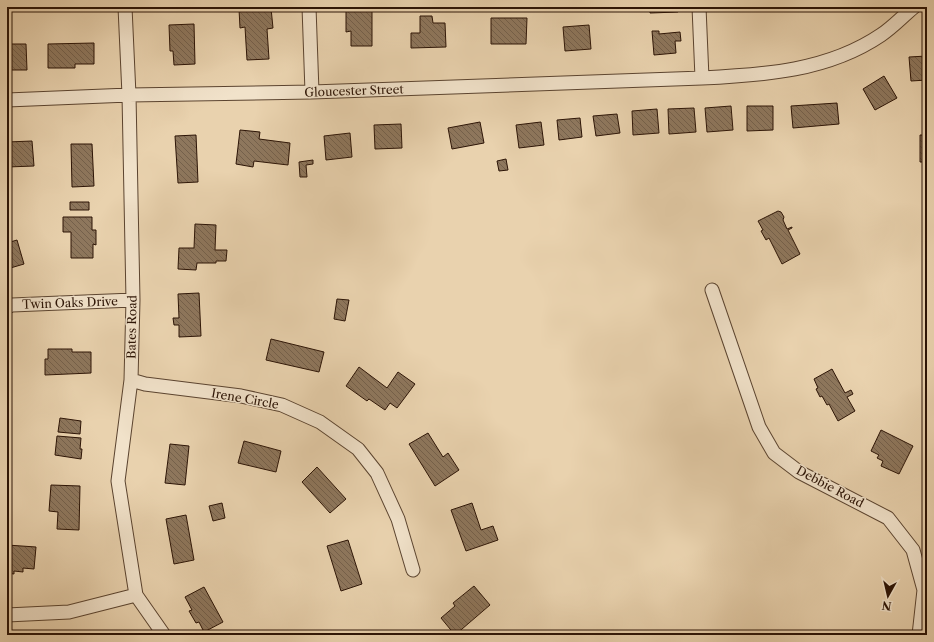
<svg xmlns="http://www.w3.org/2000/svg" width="934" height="642" font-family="'Libre Caslon Text',serif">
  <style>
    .building { fill: url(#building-back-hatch); stroke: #2c1406 }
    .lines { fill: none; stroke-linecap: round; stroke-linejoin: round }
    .street-casing { stroke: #5b4430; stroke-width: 15 }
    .street { stroke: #f1e2ca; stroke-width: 13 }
    .labels { text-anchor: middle; stroke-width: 3; stroke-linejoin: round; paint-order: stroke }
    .street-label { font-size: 12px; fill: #2c1406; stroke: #f1e2ca }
  </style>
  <defs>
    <pattern id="building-back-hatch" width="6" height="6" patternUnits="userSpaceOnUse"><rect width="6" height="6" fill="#8e775d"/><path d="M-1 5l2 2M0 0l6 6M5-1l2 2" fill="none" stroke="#74604b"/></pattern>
  </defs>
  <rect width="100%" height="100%" fill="#e9d2ae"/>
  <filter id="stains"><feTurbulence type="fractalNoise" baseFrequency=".005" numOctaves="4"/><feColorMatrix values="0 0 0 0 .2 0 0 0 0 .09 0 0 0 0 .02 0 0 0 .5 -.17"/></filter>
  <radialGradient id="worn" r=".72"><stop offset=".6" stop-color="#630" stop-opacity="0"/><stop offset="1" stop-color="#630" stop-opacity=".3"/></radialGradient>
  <path class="building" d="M 346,7 L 372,7 L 372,46 L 351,46 L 351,31 L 346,32 Z
    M 650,7 L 678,7 L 678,12 L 650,13 Z
    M 271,8 L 273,28 L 267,29 L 269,59 L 247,60 L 245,27 L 240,28 L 239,9 Z
    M 420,16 L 432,16 L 433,23 L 445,23 L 446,47 L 411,48 L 411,33 L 420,33 Z
    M 491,18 L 527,18 L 526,44 L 491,44 Z
    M 194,24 L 195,64 L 174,65 L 173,51 L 170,51 L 169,25 Z
    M 589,25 L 591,49 L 565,51 L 563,27 Z
    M 652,31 L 659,31 L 659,34 L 680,32 L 681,41 L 675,41 L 676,53 L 654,55 Z
    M 94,43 L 94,64 L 75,64 L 75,68 L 48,68 L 48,44 Z
    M 7,44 L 26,44 L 27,70 L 10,70 L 10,68 L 7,68 Z
    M 927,56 L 927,80 L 911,81 L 909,57 Z
    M 884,76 L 897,98 L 875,110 L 863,89 Z
    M 837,103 L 839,124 L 793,128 L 791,106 Z
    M 731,106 L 733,130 L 707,132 L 705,108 Z
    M 747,106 L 773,106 L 773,130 L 747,131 Z
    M 694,108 L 696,132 L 669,134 L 668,109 Z
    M 657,109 L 659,133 L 633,135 L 632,111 Z
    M 617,114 L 620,133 L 596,136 L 593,116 Z
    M 580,118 L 582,137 L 559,140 L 557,120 Z
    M 480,122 L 484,143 L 452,149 L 448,128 Z
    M 541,122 L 544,145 L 519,148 L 516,125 Z
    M 401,124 L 402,148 L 375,149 L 374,125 Z
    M 240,130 L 260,132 L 259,139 L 290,143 L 288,165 L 254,161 L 253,167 L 236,164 Z
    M 350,133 L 352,157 L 326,160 L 324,136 Z
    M 196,135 L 198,182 L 178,183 L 175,136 Z
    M 920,135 L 927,135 L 927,162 L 920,162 Z
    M 32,141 L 34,166 L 7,167 L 7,142 Z
    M 71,144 L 92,144 L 94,186 L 72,187 Z
    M 506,159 L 508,170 L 499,171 L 497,161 Z
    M 313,160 L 313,164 L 306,165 L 307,177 L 300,177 L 299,162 Z
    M 70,202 L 89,202 L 89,210 L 70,210 Z
    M 778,211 L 781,212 L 784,217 L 783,220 L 787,229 L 792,227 L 792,228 L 788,230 L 800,254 L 782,264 L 769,238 L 766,240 L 761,231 L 763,230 L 758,221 Z
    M 63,217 L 92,217 L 92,230 L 96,230 L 96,245 L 93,244 L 93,258 L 71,258 L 71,232 L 63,232 Z
    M 195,224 L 216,225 L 215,250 L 227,250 L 226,261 L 216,261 L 216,263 L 197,263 L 196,270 L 178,269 L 179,248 L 194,248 Z
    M 17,240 L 24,264 L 7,269 L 7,243 Z
    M 199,293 L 201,336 L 179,337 L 179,325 L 174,325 L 173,318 L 179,318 L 178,294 Z
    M 337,299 L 349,300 L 345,321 L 334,319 Z
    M 271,339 L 324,352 L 319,372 L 266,360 Z
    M 48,349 L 72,349 L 72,352 L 91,352 L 91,373 L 45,375 L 45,359 L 48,359 Z
    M 359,367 L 387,388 L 398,372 L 415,384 L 397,408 L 390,403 L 385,410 L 369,399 L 367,401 L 346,386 Z
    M 832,369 L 845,393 L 851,390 L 853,394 L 847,397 L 855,411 L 838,421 L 829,404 L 827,405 L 822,396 L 820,397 L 816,389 L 818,388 L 814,379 Z
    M 60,418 L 81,421 L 80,434 L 58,432 Z
    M 881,430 L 913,446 L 899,474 L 881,466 L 883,461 L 877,458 L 879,455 L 871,451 Z
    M 428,433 L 443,457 L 448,453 L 459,470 L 435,486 L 409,444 Z
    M 57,436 L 81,438 L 80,449 L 82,449 L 81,459 L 55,455 Z
    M 244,441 L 281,451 L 276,472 L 238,463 Z
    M 170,444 L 189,446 L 185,485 L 165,483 Z
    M 317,467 L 346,499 L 330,513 L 302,482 Z
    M 51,485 L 80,486 L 79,530 L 57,529 L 58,512 L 49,511 Z
    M 222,503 L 225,518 L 213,521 L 209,506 Z
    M 472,503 L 481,530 L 493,526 L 498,540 L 466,551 L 451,510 Z
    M 186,515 L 194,560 L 174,564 L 166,519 Z
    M 348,540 L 362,584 L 341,591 L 327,546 Z
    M 7,545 L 36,547 L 34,569 L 23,568 L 23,572 L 14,571 L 14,574 L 7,573 Z
    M 474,586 L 490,605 L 455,635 L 441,618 L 455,606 L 453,603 Z
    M 204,587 L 223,622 L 204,632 L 199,622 L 196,623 L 189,611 L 192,610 L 185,597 Z"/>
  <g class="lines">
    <defs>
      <path id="street" d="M 125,7 L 129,95 L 133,300 L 131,380 L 118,481 L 136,595 L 164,635
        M 309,7 L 312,92
        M 699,7 L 702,78
        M 7,100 L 129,95 L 312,92 L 702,78 C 764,75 828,71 881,35 C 893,27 903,16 914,7
        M 712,290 L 759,427 L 774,453 L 799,472 L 888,518 L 913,550 L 924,590 L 919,635
        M 7,307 L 12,305 L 133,300
        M 131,380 L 145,384 L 241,396 L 282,405 L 320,422 L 358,449 L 377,473 L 398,519 L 413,570
        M 7,615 L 69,612 L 136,595"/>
    </defs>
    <use href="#street" class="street-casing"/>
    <use href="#street" class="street"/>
  </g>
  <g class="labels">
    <g class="street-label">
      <text transform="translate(354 91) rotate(-2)" y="4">Gloucester Street</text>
      <text transform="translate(70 303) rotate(-2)" y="4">Twin Oaks Drive</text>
      <text transform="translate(132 327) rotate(-89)" y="4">Bates Road</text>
      <text transform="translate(245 399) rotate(10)" y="4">Irene Circle</text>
      <text transform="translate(830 487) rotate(28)" y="4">Debbie Road</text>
    </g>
  </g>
  <rect width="934" height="642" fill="none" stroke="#e9d2ae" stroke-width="24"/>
  <rect x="8" y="8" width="918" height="626" fill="none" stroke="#2c1406" stroke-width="2"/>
  <rect x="12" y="12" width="910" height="618" fill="none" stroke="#2c1406"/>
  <g transform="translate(888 596) rotate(188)" stroke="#f1e2ca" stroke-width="3" paint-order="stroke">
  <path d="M0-3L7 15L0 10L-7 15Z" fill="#2c1406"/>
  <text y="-6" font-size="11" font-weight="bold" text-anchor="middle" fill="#2c1406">N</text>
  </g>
  <rect width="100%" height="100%" filter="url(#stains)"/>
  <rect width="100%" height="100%" fill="url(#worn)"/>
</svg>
